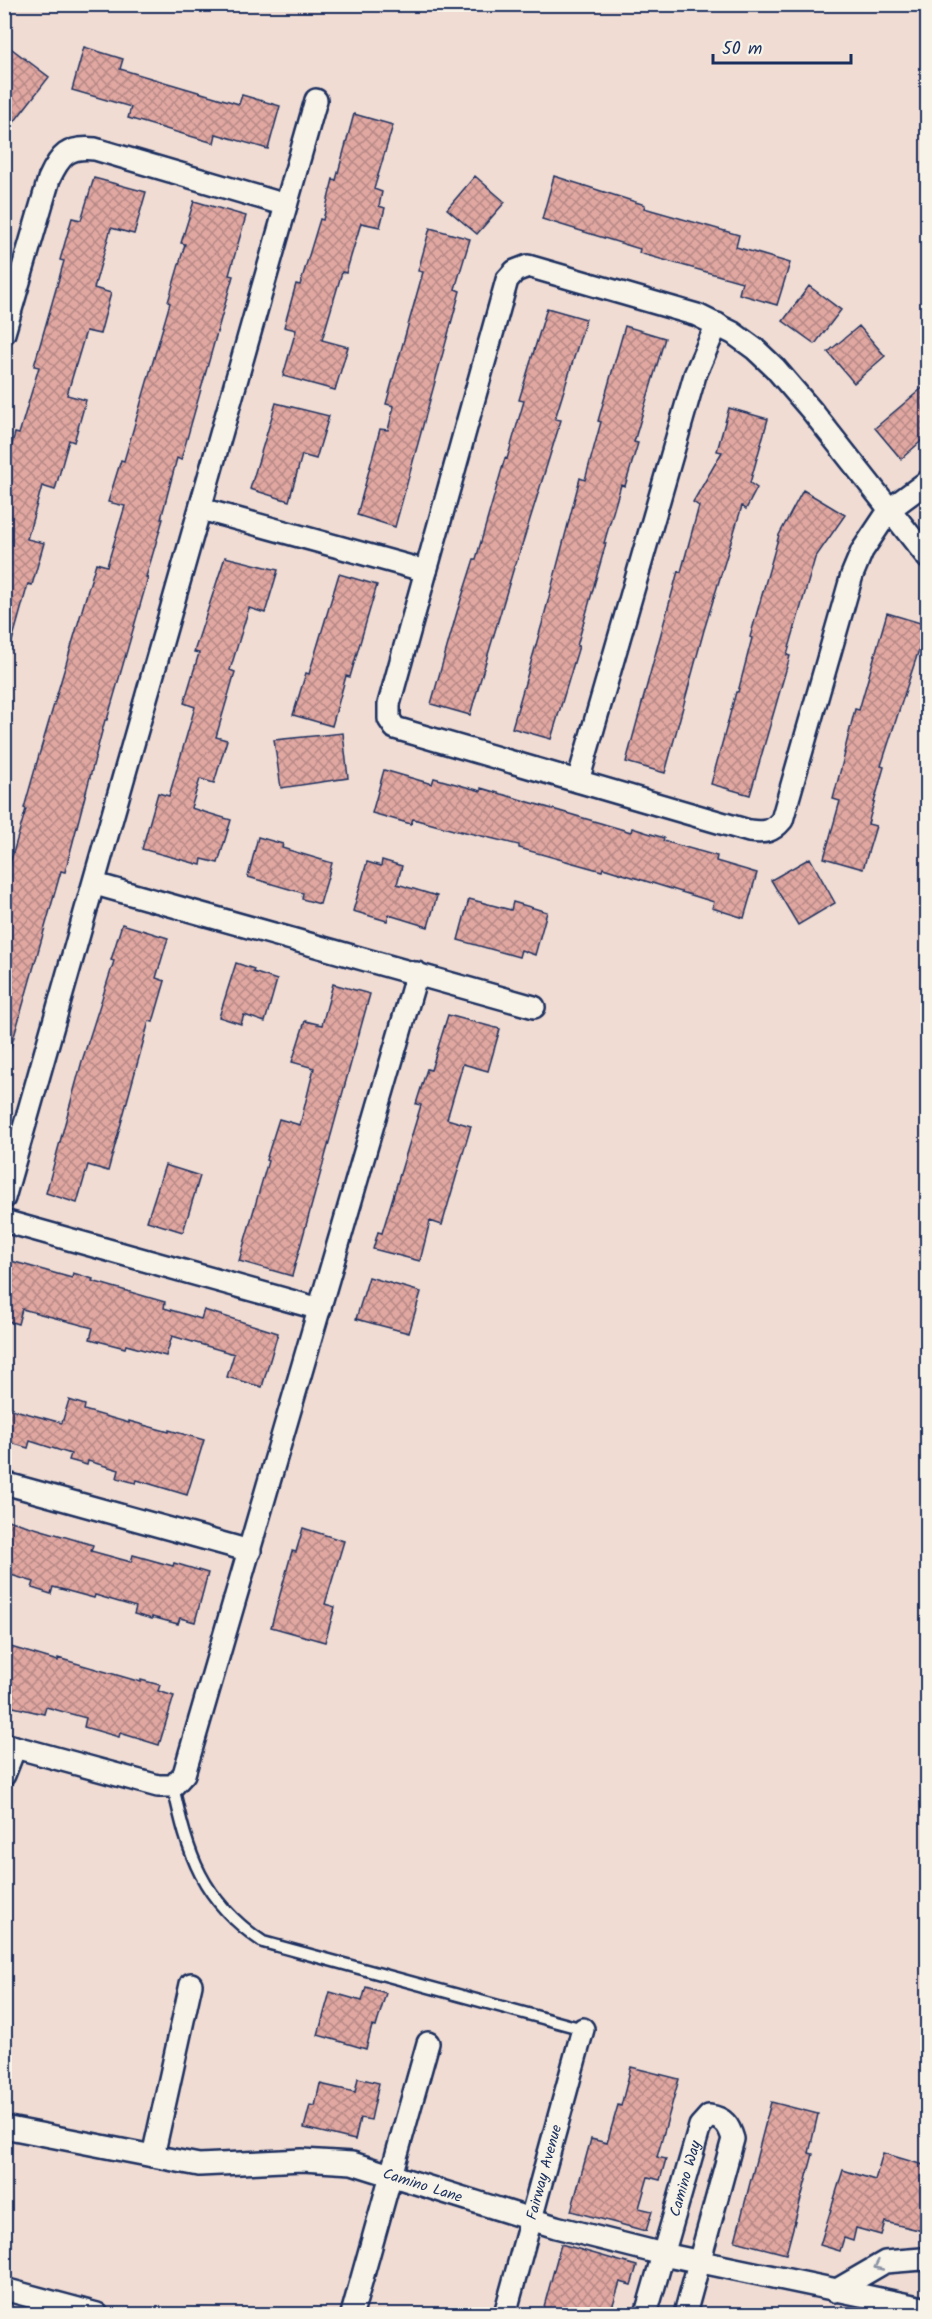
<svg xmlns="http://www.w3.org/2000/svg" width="932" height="2319" font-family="Kalam,sans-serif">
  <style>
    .building { fill: url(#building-cross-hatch); stroke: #1b2f5e; stroke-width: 1.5 }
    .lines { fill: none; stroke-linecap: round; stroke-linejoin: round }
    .service-casing { stroke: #1b2f5e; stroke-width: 15 }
    .minor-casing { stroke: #1b2f5e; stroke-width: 26 }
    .service { stroke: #f7f3e8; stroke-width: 10 }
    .minor { stroke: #f7f3e8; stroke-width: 21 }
    .oneway { stroke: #8991a3 }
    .labels { text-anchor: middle; stroke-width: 4.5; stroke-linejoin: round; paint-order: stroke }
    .street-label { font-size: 15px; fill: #1b2f5e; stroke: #f7f3e8 }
  </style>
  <defs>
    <pattern id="building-cross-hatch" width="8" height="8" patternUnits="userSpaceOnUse" patternTransform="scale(1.5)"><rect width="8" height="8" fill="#e1a7a1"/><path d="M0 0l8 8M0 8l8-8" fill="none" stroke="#b68886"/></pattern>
  </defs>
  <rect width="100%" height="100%" fill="#f0dcd3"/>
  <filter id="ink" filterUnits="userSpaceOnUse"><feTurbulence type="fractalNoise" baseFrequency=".0167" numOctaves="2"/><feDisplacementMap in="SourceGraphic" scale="12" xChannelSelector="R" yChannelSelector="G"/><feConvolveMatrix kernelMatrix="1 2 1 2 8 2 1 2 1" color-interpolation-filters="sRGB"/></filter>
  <g filter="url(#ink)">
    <path class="building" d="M 4,43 L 49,77 L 4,135 Z
      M 84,47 L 123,59 L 120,69 L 239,104 L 242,95 L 280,106 L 268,149 L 216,134 L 214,143 L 128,118 L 131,107 L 72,90 Z
      M 354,114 L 393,125 L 374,189 L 382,192 L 379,206 L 385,208 L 380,227 L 361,223 L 346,273 L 342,272 L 322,340 L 348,347 L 335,390 L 283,376 L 296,330 L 284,327 L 296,284 L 300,285 L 320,219 L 323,220 L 333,179 L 336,180 Z
      M 475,176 L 505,202 L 477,234 L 447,209 Z
      M 554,176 L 645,205 L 644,208 L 739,235 L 736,247 L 790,263 L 777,305 L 739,294 L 742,282 L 639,253 L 640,249 L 542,219 Z
      M 94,178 L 146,192 L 134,234 L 111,228 L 94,288 L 111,293 L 100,334 L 86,331 L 67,395 L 86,400 L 74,442 L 69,440 L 55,490 L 42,486 L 27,539 L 44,543 L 32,585 L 28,584 L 9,652 L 4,652 L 5,469 L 15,433 L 19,434 L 39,367 L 34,366 L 64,261 L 60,260 L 72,218 L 81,220 Z
      M 194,201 L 246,216 L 229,275 L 233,276 L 181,460 L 177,458 L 161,519 L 163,519 L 146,577 L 148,578 L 107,720 L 105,720 L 65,872 L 61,871 L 9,1054 L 4,1054 L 4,869 L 8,870 L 26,809 L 24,808 L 39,755 L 96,563 L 107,566 L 125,506 L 108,502 L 121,460 L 124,461 L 170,303 L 168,302 L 185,244 L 181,243 Z
      M 430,228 L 470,239 L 455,289 L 460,291 L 395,527 L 357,515 L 380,429 L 388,430 L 394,406 L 386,404 L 423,272 L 418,271 Z
      M 809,286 L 841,310 L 815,344 L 783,321 Z
      M 547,308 L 586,319 L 555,419 L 561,420 L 516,564 L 515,564 L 470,715 L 431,704 L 457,612 L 474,559 L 476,559 L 505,458 L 507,459 L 524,401 L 519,400 Z
      M 625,326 L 665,338 L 634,442 L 638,443 L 625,486 L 621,485 L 604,543 L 606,543 L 577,646 L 579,646 L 551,739 L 512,728 L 542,624 L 580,478 L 585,480 L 601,422 L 598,421 Z
      M 859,326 L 885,356 L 854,383 L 828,352 Z
      M 927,384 L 927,436 L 901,459 L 875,428 Z
      M 276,403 L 329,416 L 316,459 L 302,455 L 289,501 L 250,489 Z
      M 729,408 L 768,419 L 750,483 L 757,488 L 746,509 L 742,506 L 704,630 L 665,773 L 626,762 L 678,571 L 681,572 L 699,506 L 693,502 L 722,452 L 717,451 Z
      M 803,490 L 845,515 L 815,558 L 787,655 L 790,656 L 750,795 L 711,784 L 736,692 L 738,692 L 752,638 L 750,637 L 779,535 Z
      M 225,557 L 278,570 L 265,613 L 249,608 L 230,670 L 235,672 L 216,737 L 227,740 L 214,783 L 200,779 L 191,808 L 231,820 L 218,863 L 202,859 L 201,865 L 142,849 L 158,793 L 169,796 L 195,707 L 184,703 L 199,653 L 194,652 Z
      M 339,574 L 377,585 L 350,677 L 346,676 L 332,726 L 293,715 L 306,673 L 309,674 Z
      M 887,613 L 927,625 L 881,766 L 884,767 L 868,824 L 876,826 L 863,869 L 824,858 L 840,801 L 833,799 L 845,753 L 844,753 L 855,709 L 859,710 Z
      M 343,733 L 348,778 L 281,788 L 274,740 Z
      M 384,770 L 432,784 L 434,778 L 481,791 L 481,788 L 631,832 L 632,828 L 664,838 L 663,841 L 717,856 L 716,861 L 757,873 L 744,918 L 712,908 L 714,902 L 603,868 L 602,871 L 519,848 L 519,845 L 461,831 L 461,832 L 413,819 L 411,824 L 372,813 Z
      M 258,837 L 283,844 L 282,848 L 332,863 L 320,904 L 302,899 L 303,893 L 248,877 Z
      M 810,858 L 835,903 L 798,925 L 771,880 Z
      M 382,860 L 402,866 L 397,884 L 437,896 L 428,927 L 389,915 L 387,921 L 353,911 L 367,862 L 381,866 Z
      M 469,899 L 511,910 L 513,902 L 547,912 L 535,955 L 521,950 L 519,957 L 458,940 Z
      M 122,924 L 168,938 L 156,978 L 165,981 L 153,1022 L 149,1021 L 108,1171 L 88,1165 L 77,1203 L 46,1193 L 82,1061 L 114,961 L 111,960 Z
      M 236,963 L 254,969 L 253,972 L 277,980 L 265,1022 L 244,1015 L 241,1024 L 219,1017 Z
      M 333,984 L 370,994 L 292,1276 L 239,1261 L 268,1161 L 266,1160 L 279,1119 L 300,1125 L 314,1068 L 292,1062 L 305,1021 L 322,1025 Z
      M 448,1015 L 500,1029 L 488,1071 L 463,1064 L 447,1119 L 471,1126 L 442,1225 L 430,1221 L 420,1261 L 373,1249 L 378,1232 L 382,1233 L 421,1105 L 416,1104 L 427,1069 L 431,1070 Z
      M 165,1165 L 200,1176 L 183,1232 L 147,1221 Z
      M 4,1259 L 72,1278 L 73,1273 L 93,1279 L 92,1281 L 165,1302 L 164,1308 L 201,1319 L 204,1310 L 278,1333 L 262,1387 L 227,1377 L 234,1354 L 172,1336 L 166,1356 L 126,1345 L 125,1348 L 90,1339 L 93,1328 L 22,1309 L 18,1324 L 4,1320 Z
      M 369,1277 L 421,1292 L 409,1333 L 356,1319 Z
      M 69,1400 L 85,1405 L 84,1410 L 129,1423 L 129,1421 L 169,1432 L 169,1430 L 204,1440 L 187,1495 L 137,1480 L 136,1483 L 117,1478 L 119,1470 L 88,1461 L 87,1465 L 69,1460 L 71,1454 L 30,1441 L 28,1448 L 4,1441 L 4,1407 L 62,1423 Z
      M 4,1519 L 93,1545 L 91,1551 L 131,1562 L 133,1555 L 173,1566 L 174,1563 L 208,1573 L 195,1622 L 180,1618 L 178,1624 L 152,1617 L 152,1619 L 134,1614 L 136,1607 L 95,1595 L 94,1598 L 53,1587 L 51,1594 L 32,1588 L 34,1582 L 4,1573 Z
      M 303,1528 L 344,1541 L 325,1604 L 335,1607 L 325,1642 L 271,1627 L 292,1551 L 296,1552 Z
      M 4,1645 L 58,1661 L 58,1658 L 141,1682 L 141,1680 L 160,1685 L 158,1691 L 174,1696 L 159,1745 L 120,1733 L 119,1737 L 84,1727 L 86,1718 L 46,1707 L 44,1714 L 4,1705 Z
      M 366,1987 L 386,1993 L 376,2027 L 372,2026 L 366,2049 L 318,2035 L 330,1992 L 362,2001 Z
      M 631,2067 L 679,2079 L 657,2157 L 666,2159 L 660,2180 L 648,2177 L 639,2208 L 652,2211 L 646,2231 L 571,2211 L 591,2139 L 607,2143 L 618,2105 L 621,2106 Z
      M 358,2078 L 379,2083 L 371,2120 L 360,2118 L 355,2140 L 304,2128 L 310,2105 L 315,2106 L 320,2084 L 355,2092 Z
      M 771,2102 L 818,2114 L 809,2153 L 813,2154 L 786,2254 L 735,2241 Z
      M 883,2153 L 927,2166 L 927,2232 L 885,2222 L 881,2235 L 856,2228 L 853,2241 L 844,2238 L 840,2251 L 820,2245 L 843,2170 L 875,2180 Z
      M 561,2244 L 637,2266 L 631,2285 L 620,2282 L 610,2314 L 542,2314 Z"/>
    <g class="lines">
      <defs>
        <path id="service" d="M 173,1786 C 188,1855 201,1900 263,1942 L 583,2029"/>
        <g id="minor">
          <path d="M 4,333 L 49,179 C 60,155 68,146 95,149 L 286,205"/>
          <path d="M 928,481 L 890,509 L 862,551 L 852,575 L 782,820 C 772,832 765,833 749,831 L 395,728 L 389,719 L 389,704 L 507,280 L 515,271 L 528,266 L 697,315 L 733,333 L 755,349 L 775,368 L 812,411 L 928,558"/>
          <path d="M 201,509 L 426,571"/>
          <path d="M 578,781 L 695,375 L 717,324"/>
          <path d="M 95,884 L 534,1007"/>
          <path d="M 4,1198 L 316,100"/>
          <path d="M 4,1221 L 320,1309"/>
          <path d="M 4,1483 L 250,1551"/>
          <path d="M 4,1744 L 158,1786 L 173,1786 L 184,1774 L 417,973"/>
          <path d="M 4,1775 L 15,1747"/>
          <path id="s1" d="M 4,2127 L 199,2165 L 302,2160 L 352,2163 L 556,2227 L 663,2254 L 928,2309"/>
          <path d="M 153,2156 L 191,1984"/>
          <path d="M 4,2289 L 97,2314"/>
          <path d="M 835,2291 L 885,2262 L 922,2259 L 928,2261"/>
          <path d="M 352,2314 L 428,2043"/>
          <path id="s2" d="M 505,2314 L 583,2029"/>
          <path id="s3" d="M 646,2314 L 700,2126 L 709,2116 C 724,2118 729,2125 733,2139 L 685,2314"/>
        </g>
      </defs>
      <use href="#service" class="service-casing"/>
      <use href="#minor" class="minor-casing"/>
      <use href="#service" class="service"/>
      <use href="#minor" class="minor"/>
    </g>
    <defs><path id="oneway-chevron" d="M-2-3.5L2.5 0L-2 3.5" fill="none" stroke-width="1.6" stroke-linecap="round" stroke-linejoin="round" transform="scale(1.5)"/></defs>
    <use class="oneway" href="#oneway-chevron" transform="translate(878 2266) rotate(155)"/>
  </g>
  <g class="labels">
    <g class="street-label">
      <text dy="5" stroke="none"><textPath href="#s2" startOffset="147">Fairway Avenue</textPath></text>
      <text dy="5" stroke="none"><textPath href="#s3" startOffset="141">Camino Way</textPath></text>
      <text dy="5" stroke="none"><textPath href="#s1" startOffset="426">Camino Lane</textPath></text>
    </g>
  </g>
  <rect width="932" height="2319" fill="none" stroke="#f7f3e8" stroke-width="24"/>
  <rect x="12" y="12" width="908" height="2295" fill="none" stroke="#1b2f5e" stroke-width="2" filter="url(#ink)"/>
  <path d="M713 54v9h138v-9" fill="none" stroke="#1b2f5e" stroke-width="3"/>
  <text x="722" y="54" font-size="18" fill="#1b2f5e" stroke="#f7f3e8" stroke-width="4.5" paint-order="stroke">50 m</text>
</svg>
